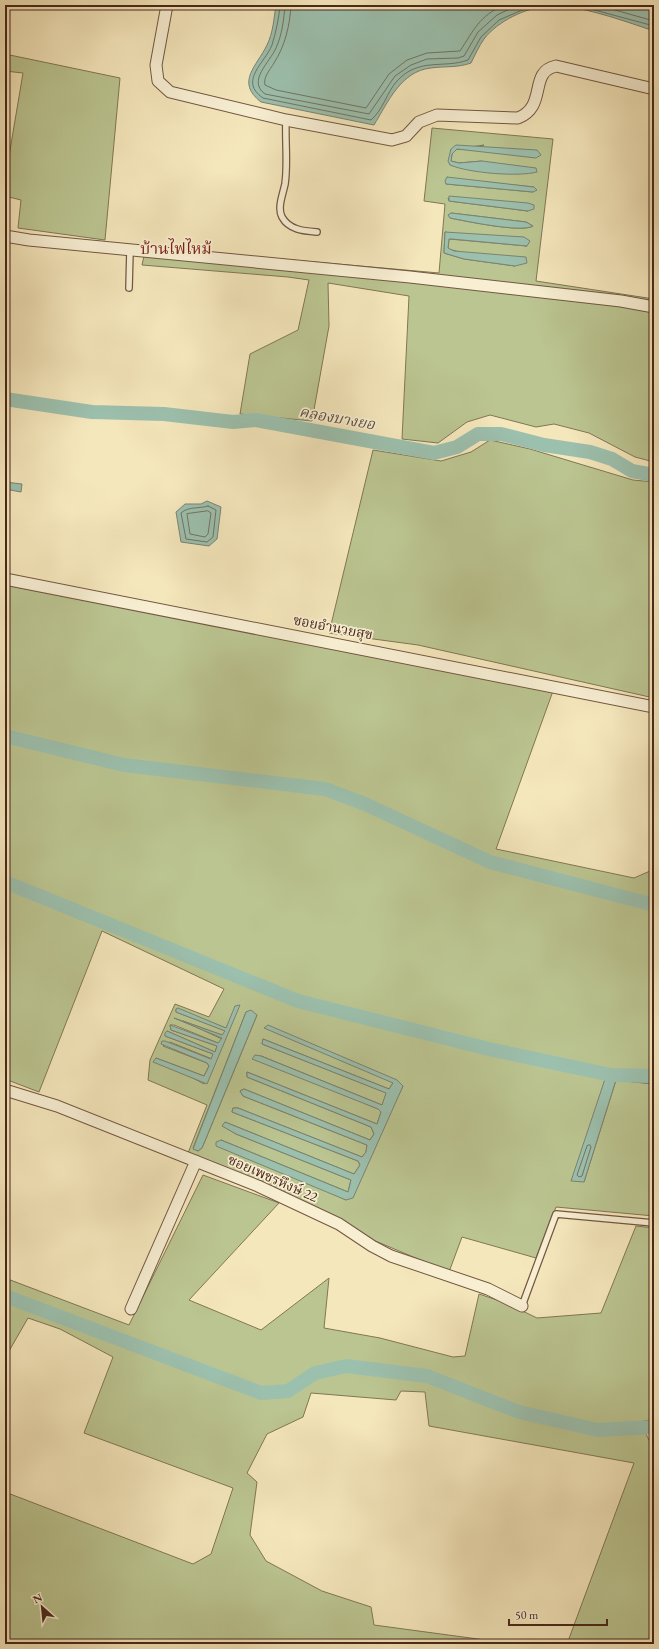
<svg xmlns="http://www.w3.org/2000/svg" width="659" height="1649" font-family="'EB Garamond','Noto Serif Thai',serif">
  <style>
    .green { fill: #bbc591; stroke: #827655; fill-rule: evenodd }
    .water { fill: #9cc0ae; stroke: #7b8372 }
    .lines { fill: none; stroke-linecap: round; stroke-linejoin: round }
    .shore { stroke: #727464; stroke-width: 1 }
    .canal { stroke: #9cc0ae; stroke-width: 14 }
    .service-casing { stroke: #745742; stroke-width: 8 }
    .minor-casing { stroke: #745742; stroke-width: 13 }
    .service { stroke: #f8efd3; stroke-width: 5.5 }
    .minor { stroke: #f8efd3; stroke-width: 11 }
    .labels { text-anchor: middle; stroke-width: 3.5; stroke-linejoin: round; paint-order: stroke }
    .street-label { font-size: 14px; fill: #492719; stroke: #f8efd3 }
    .water-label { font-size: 15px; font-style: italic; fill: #5e4d3e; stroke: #f8efd3 }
    .quarter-label { font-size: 16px; fill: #7a1f14; stroke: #f8efd3 }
  </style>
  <rect width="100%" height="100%" fill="#f5e7bc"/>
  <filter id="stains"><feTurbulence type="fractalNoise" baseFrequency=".005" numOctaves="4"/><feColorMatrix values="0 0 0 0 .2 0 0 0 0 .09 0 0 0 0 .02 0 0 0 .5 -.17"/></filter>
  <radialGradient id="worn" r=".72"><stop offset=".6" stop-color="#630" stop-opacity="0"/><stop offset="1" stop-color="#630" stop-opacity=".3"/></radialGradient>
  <path class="green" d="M 5,54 L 120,78 L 105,240 L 18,228 L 21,200 L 5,196 L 5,180 L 23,73 L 5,71 Z
    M 432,128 L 553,139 L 536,281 L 654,299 L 654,462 L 635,457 L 589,433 L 554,424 L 536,427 L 490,415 L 467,422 L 438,443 L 402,439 L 409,296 L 328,283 L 329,326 L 312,421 L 240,414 L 250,354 L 298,330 L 309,280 L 288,277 L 142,265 L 146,247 L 439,273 L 445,204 L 424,201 ZM 484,145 L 472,150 L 457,149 L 452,154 L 451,161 L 459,163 L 482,161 L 476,171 L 450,165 L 451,150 ZM 447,177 L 452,179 L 534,187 L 533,192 L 446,184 ZM 448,198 L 528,211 L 449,201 ZM 451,213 L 526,222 L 533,226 C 522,233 465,221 450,218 L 449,215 ZM 445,232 L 527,246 L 449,239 L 448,249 L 515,266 L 464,259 L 444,253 Z
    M 490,440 L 530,449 L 633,480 L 654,482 L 654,698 L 418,645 L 329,633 L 373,450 L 441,461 L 471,452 Z
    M 5,585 L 553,691 L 496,849 L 634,878 L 650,871 L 654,858 L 654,1072 L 608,1070 L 584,1182 L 616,1080 L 654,1084 L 654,1216 L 556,1207 L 536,1258 L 462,1237 L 449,1272 L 373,1240 L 354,1228 L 188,1153 L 207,1105 L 148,1080 L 150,1060 L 175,1004 L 209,1017 L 224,989 L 102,931 L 39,1092 L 5,1079 ZM 176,1009 L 223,1027 L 226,1028 L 229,1024 L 204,1084 L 156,1058 L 204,1076 L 209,1066 L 207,1063 L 163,1046 L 170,1042 L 212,1059 L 213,1054 L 165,1036 L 167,1031 L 215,1052 L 217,1046 L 171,1030 L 170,1025 L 174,1025 L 218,1043 L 222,1039 L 183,1021 L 222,1035 L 226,1031 L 176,1012 ZM 246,1012 L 257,1015 L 202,1148 L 198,1151 L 193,1148 ZM 263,1039 L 389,1089 L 393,1083 L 389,1080 L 403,1086 L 346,1200 L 221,1140 L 348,1192 L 351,1180 L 236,1134 L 223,1126 L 225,1122 L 354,1174 L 360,1165 L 358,1161 L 232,1112 L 233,1108 L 238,1108 L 362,1157 L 366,1152 L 367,1145 L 243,1096 L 240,1091 L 244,1089 L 370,1140 L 374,1134 L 371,1127 L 247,1077 L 247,1072 L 377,1124 L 381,1112 L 378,1109 L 261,1056 L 382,1105 L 387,1093 L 262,1044 Z
    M 203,1175 L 279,1203 L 189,1300 L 261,1330 L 329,1278 L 324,1328 L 380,1338 L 453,1357 L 465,1356 L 479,1294 L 506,1303 L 537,1318 L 601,1313 L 636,1226 L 654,1228 L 654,1419 L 640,1422 L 650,1442 L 654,1444 L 654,1644 L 567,1644 L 634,1463 L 429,1426 L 425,1392 L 401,1391 L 396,1400 L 311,1393 L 303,1417 L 267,1434 L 247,1473 L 257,1482 L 250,1535 L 266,1561 L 322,1591 L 371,1607 L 374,1625 L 515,1644 L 5,1644 L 5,1492 L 193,1564 L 211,1554 L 233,1488 L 84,1433 L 113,1357 L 60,1329 L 28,1318 L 5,1358 L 5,1278 L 129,1325 Z"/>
  <path class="water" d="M 276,5 L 654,5 L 654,31 C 627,22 575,3 548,6 C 525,8 498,21 484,39 C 479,46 475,55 471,63 C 457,68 445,66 431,68 C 401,71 388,102 374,125 L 261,102 C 235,82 257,66 267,45 C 273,33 274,18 276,5 Z
    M 456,145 L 537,150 L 541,155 L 536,158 L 457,149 L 452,154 L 451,161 L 459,163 L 482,161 L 536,168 L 537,172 C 518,177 469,173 450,165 L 448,161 L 451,149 Z
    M 447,177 L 534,187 L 537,190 L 533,192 L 446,184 L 445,181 Z
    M 449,196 L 528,203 L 534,205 L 534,209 L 528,211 L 449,201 Z
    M 451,213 L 526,222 L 533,226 C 521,233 466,221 450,218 L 448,215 Z
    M 445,232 L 524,237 L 530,241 L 527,246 L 452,239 L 449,239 L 448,248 L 454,251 L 526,257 L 527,263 L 515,266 L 464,259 L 444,253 Z
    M 5,482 L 22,484 L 21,492 L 5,489 Z
    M 207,501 L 221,507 L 217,539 L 209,546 L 181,542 L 176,512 L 185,504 L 201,504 Z
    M 240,1005 L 207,1084 L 153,1062 L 156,1058 L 204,1076 L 209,1066 L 207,1063 L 161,1044 L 162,1041 L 165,1041 L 211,1059 L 213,1054 L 165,1036 L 165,1033 L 167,1031 L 215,1052 L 217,1046 L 171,1030 L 170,1025 L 218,1043 L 222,1038 L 174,1018 L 222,1035 L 225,1031 L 176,1012 L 176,1009 L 178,1008 L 226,1028 L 235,1006 Z
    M 251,1010 L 257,1015 L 202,1148 L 198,1151 L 193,1149 L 246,1012 Z
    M 268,1025 L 397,1080 L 403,1086 L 353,1198 L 346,1200 L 216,1146 L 216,1142 L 221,1140 L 348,1192 L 351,1180 L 236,1134 L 222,1126 L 225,1122 L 354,1174 L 360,1165 L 358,1161 L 232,1112 L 233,1108 L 238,1108 L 362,1157 L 366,1152 L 367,1145 L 243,1096 L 240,1091 L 244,1089 L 370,1140 L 374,1134 L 371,1127 L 247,1077 L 247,1072 L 377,1124 L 381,1112 L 378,1109 L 252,1059 L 255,1055 L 261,1056 L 382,1105 L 386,1093 L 262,1044 L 263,1039 L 389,1089 L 393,1083 L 264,1028 Z
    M 608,1070 L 654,1072 L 654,1084 L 616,1080 L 584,1182 L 571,1181 Z"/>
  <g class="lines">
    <path class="shore" d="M 280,5 C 279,18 276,32 272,45 C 265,63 238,81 263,98 L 371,120 C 383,110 387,92 397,81 C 419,57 443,69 468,60 L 481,37 L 499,20 L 534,5
      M 285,5 C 284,19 282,35 276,48 C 270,62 247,81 265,94 L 369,114 L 395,76 L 411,65 L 427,59 L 458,58 L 464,56 L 478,32 L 497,15 L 518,5
      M 291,5 C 290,25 285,46 274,63 C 270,70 263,77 265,85 L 276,90 L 366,108 L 389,74 L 407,60 L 427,53 L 460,51 C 474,30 479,16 504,5
      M 576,5 L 654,26
      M 597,5 L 654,21
      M 208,506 L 216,510 L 213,537 L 207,542 L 186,539 L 181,513 C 189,506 199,509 208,506 Z
      M 208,511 L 211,513 L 208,534 L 205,537 L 190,534 L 187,514 Z
      M 590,1145 L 591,1147 L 582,1176 L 579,1177 L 577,1175 L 587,1146 Z"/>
    <path class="canal" d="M 5,399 L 92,412 L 164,414 L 233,422 L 256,420 L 434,453 L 457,447 L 478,434 L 501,434 L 544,445 L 590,452 L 612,459 L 632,471 L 654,475
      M 5,736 L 124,765 L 325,789 L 365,804 L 490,862 L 654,905
      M 5,882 L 298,1001 L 489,1049 L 611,1075 L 654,1076
      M 5,1296 L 261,1393 L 288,1391 L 315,1373 L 346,1366 L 427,1376 L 519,1412 L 598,1430 L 654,1427"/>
    <defs>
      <path id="service" d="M 286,120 C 285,141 288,164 285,184 C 283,194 277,208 282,217 C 289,230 304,231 317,232
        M 129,288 L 130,250
        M 522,1306 L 556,1214 L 654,1223"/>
      <path id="minor" d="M 167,5 L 156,65 L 158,81 L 170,92 L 286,120 L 392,140 L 406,136 L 419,122 L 437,115 L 518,118 C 548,106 528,72 556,66 L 654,89
        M 5,236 L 29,240 L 410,277 L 621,301 L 654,307
        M 5,579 L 654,707
        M 5,1090 L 57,1106 L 258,1186 L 339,1224 L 372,1246 L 391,1256 L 488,1289 L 522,1306
        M 131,1309 L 196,1161"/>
    </defs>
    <use href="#service" class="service-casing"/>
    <use href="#minor" class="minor-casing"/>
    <use href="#service" class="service"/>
    <use href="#minor" class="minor"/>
  </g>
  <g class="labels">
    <g class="street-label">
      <text transform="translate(333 627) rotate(11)" y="5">ซอยอำนวยสุข</text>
      <text transform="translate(273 1178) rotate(24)" y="5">ซอยเพชรหึงษ์ 22</text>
    </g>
    <g class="water-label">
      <text transform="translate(337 418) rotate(10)" y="5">คลองบางยอ</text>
    </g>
    <g class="quarter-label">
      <text x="176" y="254">บ้านไฟไหม้</text>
    </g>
  </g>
  <rect width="659" height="1649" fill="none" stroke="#f5e7bc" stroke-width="20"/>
  <rect x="6" y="6" width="647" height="1637" fill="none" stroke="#492719" stroke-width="2"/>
  <rect x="10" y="10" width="639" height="1629" fill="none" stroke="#492719"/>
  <g transform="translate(42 1607) rotate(333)" stroke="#f8efd3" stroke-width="3" paint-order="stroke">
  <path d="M0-3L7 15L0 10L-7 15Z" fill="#492719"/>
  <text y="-6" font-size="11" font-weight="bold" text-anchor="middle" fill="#492719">N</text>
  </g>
  <path d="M509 1619v6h98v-6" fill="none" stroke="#492719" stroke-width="2"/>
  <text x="515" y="1619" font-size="12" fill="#492719" stroke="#f8efd3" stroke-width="3" paint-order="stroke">50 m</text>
  <rect width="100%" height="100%" filter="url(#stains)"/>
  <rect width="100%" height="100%" fill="url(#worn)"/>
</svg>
